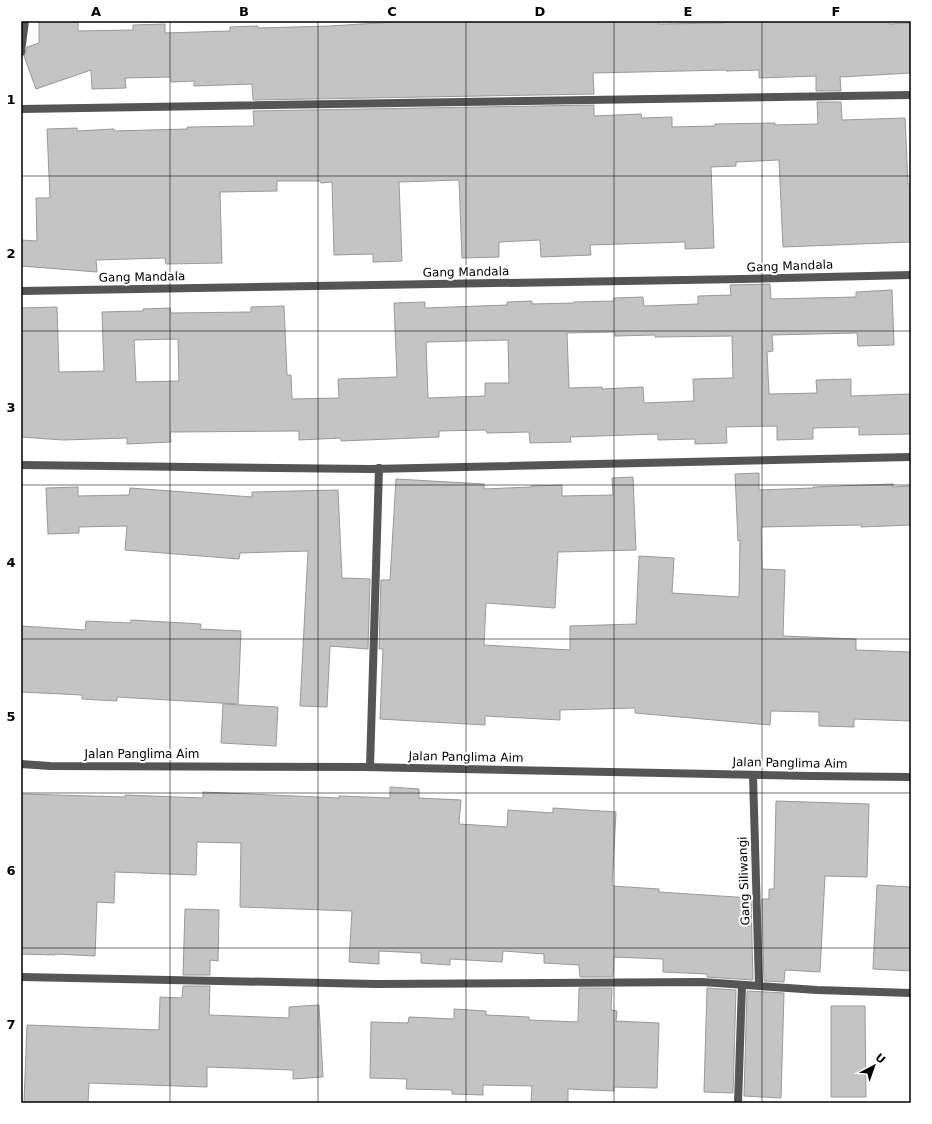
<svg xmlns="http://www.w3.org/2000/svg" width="932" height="1124" font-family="'DejaVu Sans',sans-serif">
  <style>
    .building { fill: #c4c4c4; stroke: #999; fill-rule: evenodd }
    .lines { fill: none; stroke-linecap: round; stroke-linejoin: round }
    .minor { stroke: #555; stroke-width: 8 }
    .tertiary { stroke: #555; stroke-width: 8 }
    .grid { fill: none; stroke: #000; stroke-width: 1; stroke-opacity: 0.55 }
    .labels { text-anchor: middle; stroke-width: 4; stroke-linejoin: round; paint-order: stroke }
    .street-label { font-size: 12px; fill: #000; stroke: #fff }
    .neatline { fill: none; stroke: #000; stroke-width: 1.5 }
    .grid-label { font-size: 13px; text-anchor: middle; font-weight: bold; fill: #000 }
  </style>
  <rect width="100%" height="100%" fill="#fff"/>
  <path class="building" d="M 39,21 L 78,21 L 78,31 L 133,30 L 133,25 L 165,24 L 165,33 L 230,31 L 230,27 L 258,26 L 258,28 L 330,26 L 394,22 L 394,21 L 659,21 L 659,24 L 724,23 L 724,21 L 889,21 L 890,24 L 911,23 L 911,73 L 840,77 L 841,91 L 816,91 L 816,76 L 759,78 L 759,70 L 726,71 L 726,70 L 593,73 L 594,94 L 253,100 L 252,84 L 194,86 L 194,81 L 171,82 L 171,77 L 125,78 L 126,88 L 92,89 L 91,70 L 36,89 L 24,56 L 27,47 L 39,43 Z
    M 817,102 L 841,102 L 842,120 L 905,118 L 908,184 L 911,184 L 911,242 L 783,247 L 779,160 L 736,162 L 736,166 L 711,167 L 714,248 L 685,249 L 685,242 L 590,245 L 591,255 L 541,257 L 540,240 L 499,242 L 499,257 L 462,258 L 459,180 L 399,182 L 402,261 L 373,262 L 373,254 L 334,255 L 332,182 L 321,183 L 320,181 L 277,181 L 277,191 L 220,192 L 222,263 L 166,264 L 165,258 L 96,260 L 97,272 L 21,266 L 21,240 L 37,241 L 36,198 L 50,198 L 47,129 L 77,128 L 77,131 L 114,129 L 114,131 L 187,129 L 187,127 L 254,126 L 253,111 L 594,105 L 594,116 L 641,114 L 642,118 L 672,117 L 672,127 L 715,126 L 715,124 L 775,123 L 775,125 L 818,124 Z
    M 770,284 L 771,299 L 856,297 L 856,292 L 892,290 L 894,345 L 858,346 L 857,333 L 772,335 L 773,351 L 767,352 L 769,394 L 817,393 L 816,380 L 851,379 L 851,396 L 911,394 L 911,434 L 859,435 L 859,427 L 813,428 L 813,439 L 777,440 L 777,426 L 726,427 L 727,443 L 695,444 L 695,439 L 658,440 L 658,434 L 570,437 L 571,442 L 530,443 L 529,432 L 487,433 L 486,430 L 439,431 L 439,437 L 341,441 L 341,438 L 299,440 L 299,431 L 170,432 L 171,442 L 127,444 L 127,438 L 63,440 L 21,437 L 21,308 L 57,307 L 59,372 L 104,371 L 102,312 L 143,311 L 143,309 L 170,308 L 171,313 L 251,312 L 251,307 L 284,306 L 287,375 L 291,375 L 292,399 L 339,398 L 338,379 L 397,377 L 394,303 L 425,302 L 425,308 L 507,305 L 507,302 L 532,301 L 532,304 L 574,303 L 574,302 L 614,301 L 614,298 L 643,297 L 644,306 L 698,304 L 698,296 L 731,295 L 730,285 ZM 615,332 L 615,336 L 655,335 L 655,337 L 732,336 L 733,378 L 693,379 L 694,401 L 644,403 L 643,387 L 602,389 L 602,387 L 569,388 L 567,333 ZM 178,339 L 179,381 L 136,382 L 134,340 ZM 508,340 L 509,383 L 485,383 L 485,396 L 428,398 L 426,342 Z
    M 759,473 L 759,490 L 813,488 L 813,487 L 893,484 L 893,487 L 911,486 L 911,525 L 861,527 L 861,525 L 761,527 L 762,569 L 785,570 L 783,636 L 856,639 L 856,650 L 911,652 L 911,721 L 854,719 L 854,727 L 819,726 L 819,712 L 771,711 L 770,725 L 635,713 L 635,708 L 560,710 L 560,720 L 485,716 L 485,725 L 380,719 L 383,649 L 379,649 L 381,580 L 390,580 L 396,479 L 484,484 L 484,489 L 531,487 L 531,486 L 562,485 L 562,496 L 613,495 L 612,478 L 633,477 L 636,550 L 558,552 L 555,608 L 486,603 L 484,645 L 570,650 L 570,626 L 636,624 L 639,556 L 674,558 L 672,593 L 739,597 L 740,540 L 738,541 L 735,474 Z
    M 78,487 L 78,496 L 129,495 L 130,488 L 252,497 L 252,492 L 338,490 L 342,578 L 370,579 L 368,649 L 330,646 L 327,707 L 300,706 L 308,551 L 240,553 L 239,559 L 125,550 L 127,526 L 79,527 L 79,533 L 48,534 L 46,488 Z
    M 131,620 L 201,624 L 200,629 L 241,631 L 238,704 L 117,697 L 117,701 L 82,699 L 82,695 L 21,692 L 21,626 L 85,630 L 86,621 L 130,623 Z
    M 223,704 L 278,707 L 276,746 L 221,743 Z
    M 390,787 L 419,789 L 419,798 L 461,800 L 459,824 L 507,827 L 508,810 L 553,813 L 553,808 L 616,812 L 612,886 L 659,889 L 659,892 L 751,898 L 753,980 L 707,977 L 707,974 L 663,972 L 663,959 L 614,957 L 613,977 L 580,977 L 579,965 L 544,963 L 544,954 L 503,951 L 502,962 L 450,959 L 450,965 L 421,963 L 421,953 L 379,951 L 379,964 L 349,962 L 352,911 L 240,907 L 241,843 L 197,842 L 196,875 L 115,872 L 114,903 L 97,902 L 95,956 L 55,954 L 55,955 L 21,954 L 21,794 L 125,797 L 125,795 L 203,798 L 203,792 L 339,798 L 339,796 L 390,798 Z
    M 776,801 L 869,804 L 867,877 L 825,876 L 820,972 L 785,970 L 784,982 L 764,981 L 762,899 L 769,899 L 769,889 L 774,889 Z
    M 877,885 L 911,887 L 911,971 L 873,969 Z
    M 185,909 L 219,910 L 218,961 L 210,960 L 210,975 L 183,975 Z
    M 183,986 L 210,986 L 209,1015 L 289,1018 L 289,1007 L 319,1005 L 323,1077 L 293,1079 L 293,1070 L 207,1067 L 207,1087 L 89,1083 L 88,1103 L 24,1103 L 27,1025 L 159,1030 L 160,997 L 182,998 Z
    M 579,988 L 612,988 L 611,1010 L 617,1011 L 616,1021 L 659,1023 L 657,1088 L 614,1087 L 614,1091 L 568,1089 L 568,1103 L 531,1103 L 532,1086 L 483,1085 L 483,1095 L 452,1094 L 452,1090 L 406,1089 L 407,1079 L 370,1078 L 371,1022 L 408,1023 L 409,1017 L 454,1019 L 454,1009 L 486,1011 L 486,1015 L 529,1017 L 529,1020 L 578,1022 Z
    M 707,988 L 736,990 L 733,1093 L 704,1092 Z
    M 747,991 L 784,993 L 781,1098 L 744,1096 Z
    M 831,1006 L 865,1006 L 866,1097 L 831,1097 Z"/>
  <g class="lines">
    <path class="minor" d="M 21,52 L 25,21
      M 21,109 L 911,95
      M 21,291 L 742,279 L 911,275
      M 21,465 L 371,469 L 911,457
      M 370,767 L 379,468
      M 753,775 L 759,986
      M 21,977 L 376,984 L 702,982 L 817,990 L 911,993
      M 738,1103 L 742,985"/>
    <path class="tertiary" d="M 21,764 L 50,766 L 364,767 L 811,776 L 911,777"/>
  </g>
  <path class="grid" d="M 170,21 L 170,1103M 318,21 L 318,1103M 466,21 L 466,1103M 614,21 L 614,1103M 762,21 L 762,1103M 21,176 L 911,176M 21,331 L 911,331M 21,485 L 911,485M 21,639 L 911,639M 21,793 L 911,793M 21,948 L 911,948"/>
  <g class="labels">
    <g class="street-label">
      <text transform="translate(790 266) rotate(-2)" y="4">Gang Mandala</text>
      <text transform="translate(466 272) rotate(-1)" y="4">Gang Mandala</text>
      <text transform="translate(142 277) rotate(-1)" y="4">Gang Mandala</text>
      <text x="142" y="758">Jalan Panglima Aim</text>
      <text transform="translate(466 757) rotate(1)" y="4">Jalan Panglima Aim</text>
      <text transform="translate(790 763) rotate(1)" y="4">Jalan Panglima Aim</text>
      <text transform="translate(744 881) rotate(-92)" y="4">Gang Siliwangi</text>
    </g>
  </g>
  <rect width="932" height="1124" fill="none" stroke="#ffffff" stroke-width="44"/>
  <g transform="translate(874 1066) rotate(41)" stroke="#ffffff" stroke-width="3" paint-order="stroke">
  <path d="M0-3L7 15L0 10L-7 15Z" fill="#000000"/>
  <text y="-6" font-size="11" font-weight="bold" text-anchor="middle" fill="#000000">U</text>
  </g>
  <rect x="22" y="22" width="888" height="1080" class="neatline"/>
  <g class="grid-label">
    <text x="96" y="16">A</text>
    <text x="244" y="16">B</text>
    <text x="392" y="16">C</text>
    <text x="540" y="16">D</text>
    <text x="688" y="16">E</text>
    <text x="836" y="16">F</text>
    <text x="11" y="104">1</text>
    <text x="11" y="258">2</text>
    <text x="11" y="412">3</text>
    <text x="11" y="567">4</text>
    <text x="11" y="721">5</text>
    <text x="11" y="875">6</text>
    <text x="11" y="1029">7</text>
  </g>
</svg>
